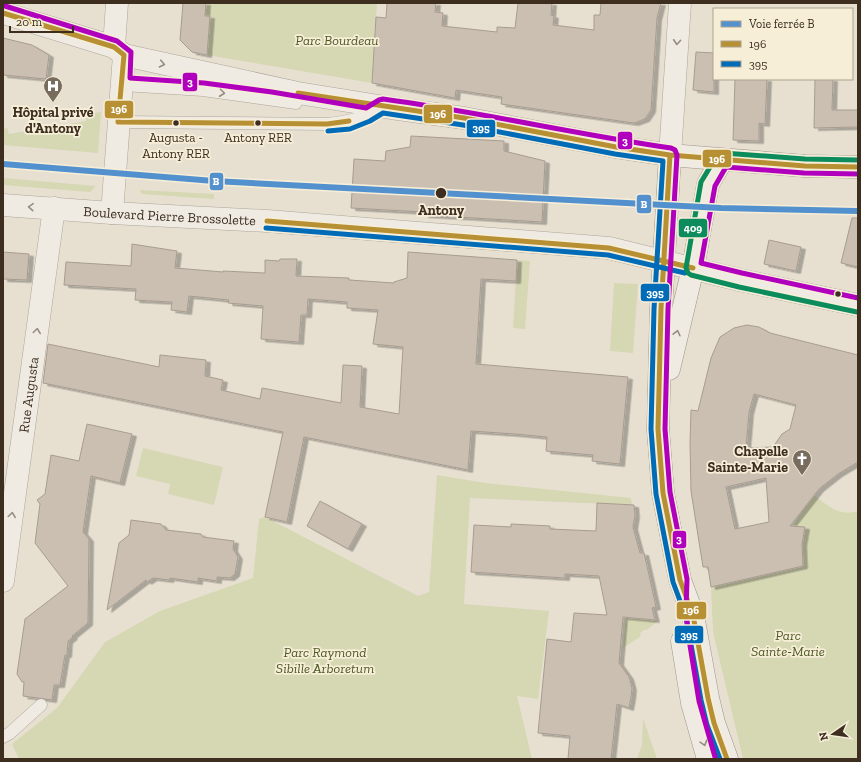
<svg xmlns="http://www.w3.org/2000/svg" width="861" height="762" font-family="'Zilla Slab',serif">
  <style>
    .green { fill: #d6d7b3 }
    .building { fill: #cbbfb2; stroke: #a89c90; fill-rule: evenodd; filter: url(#shadow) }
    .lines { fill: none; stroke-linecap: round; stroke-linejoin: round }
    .lane-casing { stroke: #ada599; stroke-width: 13 }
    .street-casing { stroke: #ada599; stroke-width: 23 }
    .secondary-casing { stroke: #9c958a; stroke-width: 23 }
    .lane { stroke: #efebe3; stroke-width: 12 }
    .street { stroke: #efebe3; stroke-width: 22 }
    .secondary { stroke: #efebe3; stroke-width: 22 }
    .bus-1-casing { stroke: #f7eed8; stroke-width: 8 }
    .bus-2-casing { stroke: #f7eed8; stroke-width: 8 }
    .bus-3-casing { stroke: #f7eed8; stroke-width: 8 }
    .bus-4-casing { stroke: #f7eed8; stroke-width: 8 }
    .bus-1 { stroke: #b79034; stroke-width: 5 }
    .bus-2 { stroke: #006cb8; stroke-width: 5 }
    .bus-3 { stroke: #b100bd; stroke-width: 5 }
    .bus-4 { stroke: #0c8c5d; stroke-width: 5 }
    .rail-1-casing { stroke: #f7eed8; stroke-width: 9 }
    .rail-1 { stroke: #5291ce; stroke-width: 6 }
    .oneway { stroke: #968c82 }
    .bus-dot { fill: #3d2e20; stroke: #f7eed8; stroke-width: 1.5 }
    .labels { text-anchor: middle; stroke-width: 3.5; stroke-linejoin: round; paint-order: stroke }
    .bus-label { font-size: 13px; fill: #3d2e20; stroke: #f7eed8 }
    .park-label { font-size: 14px; font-style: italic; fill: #4d5a26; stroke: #f7eed8 }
    .poi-label { font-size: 14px; font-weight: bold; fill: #3d2e20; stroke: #f7eed8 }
    .stop-label { font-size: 14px; font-weight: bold; fill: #3d2e20; stroke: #f7eed8 }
    .street-label { font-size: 14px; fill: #3d2e20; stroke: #f7eed8 }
    .line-badge { stroke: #f7eed8; stroke-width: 1.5 }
    .badge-label { font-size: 11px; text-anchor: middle; font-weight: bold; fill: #fff }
  </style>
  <defs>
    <filter id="shadow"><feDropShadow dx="4.5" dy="2.5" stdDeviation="0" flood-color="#0004"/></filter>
  </defs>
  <rect width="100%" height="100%" fill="#e7e0d1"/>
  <path class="green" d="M 190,3 L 377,3 L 372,83 L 207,55 L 210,16 L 189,15 Z
    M 101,112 L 98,153 L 3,145 L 3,129 L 7,128 L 9,134 L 86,121 L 86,114 Z
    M 3,178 L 96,186 L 90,192 L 3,185 Z
    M 140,190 L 214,194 L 214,199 L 142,194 Z
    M 517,260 L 530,261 L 525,329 L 513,328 Z
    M 614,283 L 638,284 L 633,353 L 610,351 Z
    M 143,448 L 223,467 L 214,505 L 168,494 L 170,484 L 136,476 Z
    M 437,475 L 485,483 L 631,498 L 632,505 L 470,498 L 464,604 L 549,611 L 538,699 L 517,696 L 532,759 L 19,759 L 12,744 L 57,708 L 105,642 L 160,611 L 253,578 L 259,519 L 265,517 L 418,596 L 429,592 Z
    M 814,495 C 828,506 840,517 858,511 L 858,759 L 743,759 L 713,632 L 711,587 L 803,566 L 802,544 L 805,528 L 793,526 L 803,509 Z
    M 626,618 L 655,620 L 658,621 L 647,630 L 644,630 L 640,633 L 641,636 L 623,648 Z
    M 643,718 L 657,759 L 637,759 L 642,745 Z"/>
  <path class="building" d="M 183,3 L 206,3 L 205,16 L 210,16 L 207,55 L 192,52 L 180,40 Z
    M 387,3 L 436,3 L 435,12 L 443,13 L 442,26 L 497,32 L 497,27 L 515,28 L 518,3 L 552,3 L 551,15 L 554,16 L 553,25 L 594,30 L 594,15 L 600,15 L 601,3 L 661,3 L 657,18 L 651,110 L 645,119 L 634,123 L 501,104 L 502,97 L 456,90 L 455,98 L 372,83 L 376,17 L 386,18 Z
    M 3,38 L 32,45 L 49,55 L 46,79 L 3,75 Z
    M 696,52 L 714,53 L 714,92 L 693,90 Z
    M 735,79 L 767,79 L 765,124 L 759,123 L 759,141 L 733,140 Z
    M 815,79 L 833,79 L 832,110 L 858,110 L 858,127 L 814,128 Z
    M 411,136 L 504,141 L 504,151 L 545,161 L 542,222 L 424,215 L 424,212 L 351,208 L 354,159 L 385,161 L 386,151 L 410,147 Z
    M 852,218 L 858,218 L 858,267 L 841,263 Z
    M 769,240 L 801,247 L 796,271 L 764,264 Z
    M 132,244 L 177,251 L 175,268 L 223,272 L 223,271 L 265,273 L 265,260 L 279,261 L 280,259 L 297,259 L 296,276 L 349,278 L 349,280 L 394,283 L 394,282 L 407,278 L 408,252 L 517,260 L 516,281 L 481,279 L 476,364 L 628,377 L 620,464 L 592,461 L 593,455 L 546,451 L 547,437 L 515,434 L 471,431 L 468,470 L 304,437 L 287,522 L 265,517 L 283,432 L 43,383 L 48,344 L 159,367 L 160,355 L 206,360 L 205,376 L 223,380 L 221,390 L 260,399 L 262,388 L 341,403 L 343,365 L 362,366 L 360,407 L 399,414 L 403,347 L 373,344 L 378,310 L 347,308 L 347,302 L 308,299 L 307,315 L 301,315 L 299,342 L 261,339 L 263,306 L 228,303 L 229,300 L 189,296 L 187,312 L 171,310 L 172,302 L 135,300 L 136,289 L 64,285 L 66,262 L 131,266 Z
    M 3,252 L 29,254 L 27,280 L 3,279 Z
    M 747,325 L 759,327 L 770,333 L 858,355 L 858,462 L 838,474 L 819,489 L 790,526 L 805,527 L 802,544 L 803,566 L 711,587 L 708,567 L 703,567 L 691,491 L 690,443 L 691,410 L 698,411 L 711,358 L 720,337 L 734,328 ZM 754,394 L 796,405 L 790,429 L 782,434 L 773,447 L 746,448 L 749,412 ZM 766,478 L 769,522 L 735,529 L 726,487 Z
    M 87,424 L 132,434 L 120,483 L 91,476 L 83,532 L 89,539 L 88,623 L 72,636 L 73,637 L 68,641 L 67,655 L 65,655 L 60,685 L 54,685 L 52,700 L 23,696 L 24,682 L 22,682 L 17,674 L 25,619 L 68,586 L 35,543 L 40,504 L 37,500 L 45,494 L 51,455 L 79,461 Z
    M 320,501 L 362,524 L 348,549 L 307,526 Z
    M 597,503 L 634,505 L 635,515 L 633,527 L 640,553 L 644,553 L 651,584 L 656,607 L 652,608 L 655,620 L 623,617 L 619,663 L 629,677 L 632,688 L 631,697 L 629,708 L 617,704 L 611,759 L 568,759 L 570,736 L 538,733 L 547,639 L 571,642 L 574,613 L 607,615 L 599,576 L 565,574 L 565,578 L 471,572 L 474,525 L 511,527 L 511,524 L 550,526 L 550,529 L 596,531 Z
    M 131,520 L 161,524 L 166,530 L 201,534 L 203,537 L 234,541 L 233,549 L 238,557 L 235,574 L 230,578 L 217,577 L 217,581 L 198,578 L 198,582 L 170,578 L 169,580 L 153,578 L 147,582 L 146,580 L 107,610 L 119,543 L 129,535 Z"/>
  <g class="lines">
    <defs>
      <path id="lane" d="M 123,85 L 203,90 L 296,103
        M 118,122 L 327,124 C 349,122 360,119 380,108
        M 3,737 L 10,733 L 41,705"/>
      <g id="street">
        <path d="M 3,13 L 114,47 L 124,55 L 298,93 L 391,108 L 464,118 L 616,147 L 670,155 L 680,3"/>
        <path d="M 114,47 L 117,3"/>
        <path id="s1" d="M 3,205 L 112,213 L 267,221 L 609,248 L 740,280 L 858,305"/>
        <path d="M 112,213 L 124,55"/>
        <path id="s2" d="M 3,581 L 54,208"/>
      </g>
      <path id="secondary" d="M 669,369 L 693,268 L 708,184 L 722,160
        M 682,641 L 692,703 L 708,759
        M 727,759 L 714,723 L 708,698 L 693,615 L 680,580 L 663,493 L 658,429 L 661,309 L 670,155 L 805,166 L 858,167"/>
    </defs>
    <use href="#lane" class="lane-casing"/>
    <use href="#street" class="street-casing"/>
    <use href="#secondary" class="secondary-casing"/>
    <use href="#lane" class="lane"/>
    <use href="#street" class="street"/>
    <use href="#secondary" class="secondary"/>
    <defs>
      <path id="bus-1" d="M 3,13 L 114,47 L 124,55 L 118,122 L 327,124 L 349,121
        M 298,93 L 464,118 L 616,147 L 670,155 L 805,166 L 858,167
        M 670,155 L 661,309 L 658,429 L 663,493 L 680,580 L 693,615 L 708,698 L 714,723 L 727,759
        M 267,221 L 609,248 L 693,268"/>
      <path id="bus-2" d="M 328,131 L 350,129 L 370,121 L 383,113 L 463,125 L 615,154 L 663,161 L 654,309 L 651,429 L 656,494 L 673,582 L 686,617 L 701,700 L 707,725 L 720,759
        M 266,228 L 608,255 L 685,273"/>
      <path id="bus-3" d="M 5,6 L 117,41 L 131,52 L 130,78 L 204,83 L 272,92 L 366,108 L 379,100 L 383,99 C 480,112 575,134 671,148 L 675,150 L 677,155 L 668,309 L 665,429 L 670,492 L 687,579 L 686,610 L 688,633 L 699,701 L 715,757
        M 858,174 L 804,173 L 726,167 L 715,186 L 701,263 L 742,273 L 858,298"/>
      <path id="bus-4" d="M 857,312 L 739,287 L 691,275 L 688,273 L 686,268 L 701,182 L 718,154 L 723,153 L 805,159 L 858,160"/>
    </defs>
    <use href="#bus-1" class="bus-1-casing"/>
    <use href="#bus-2" class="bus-2-casing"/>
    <use href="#bus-3" class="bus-3-casing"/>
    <use href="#bus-4" class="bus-4-casing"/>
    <use href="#bus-1" class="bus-1"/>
    <use href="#bus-2" class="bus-2"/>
    <use href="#bus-3" class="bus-3"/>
    <use href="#bus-4" class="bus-4"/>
    <defs>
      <path id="rail-1" d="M 3,164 L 214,181 L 721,208 L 858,211"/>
    </defs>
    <use href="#rail-1" class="rail-1-casing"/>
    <use href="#rail-1" class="rail-1"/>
  </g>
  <defs><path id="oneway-chevron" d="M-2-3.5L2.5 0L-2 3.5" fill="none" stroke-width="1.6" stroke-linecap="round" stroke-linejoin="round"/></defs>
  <g class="oneway">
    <use href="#oneway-chevron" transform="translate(677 42) rotate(94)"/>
    <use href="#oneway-chevron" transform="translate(162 64) rotate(12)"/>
    <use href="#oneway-chevron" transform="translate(222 93) rotate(7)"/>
    <use href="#oneway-chevron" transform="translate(31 207) rotate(-176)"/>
    <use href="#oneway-chevron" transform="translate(37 331) rotate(-82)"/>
    <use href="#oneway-chevron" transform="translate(677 333) rotate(-77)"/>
    <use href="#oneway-chevron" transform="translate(12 515) rotate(-82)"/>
    <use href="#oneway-chevron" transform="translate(704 743) rotate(74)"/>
  </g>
  <defs>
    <symbol id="hospital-pin" viewBox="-11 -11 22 30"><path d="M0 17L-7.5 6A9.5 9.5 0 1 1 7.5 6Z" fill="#786c5e" stroke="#f7eed8"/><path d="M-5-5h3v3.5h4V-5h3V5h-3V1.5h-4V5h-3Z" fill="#fff"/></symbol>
    <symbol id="church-pin" viewBox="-11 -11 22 30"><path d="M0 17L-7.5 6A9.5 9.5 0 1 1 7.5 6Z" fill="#786c5e" stroke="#f7eed8"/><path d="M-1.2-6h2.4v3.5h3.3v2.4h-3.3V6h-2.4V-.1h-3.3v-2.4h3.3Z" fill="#fff"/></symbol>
  </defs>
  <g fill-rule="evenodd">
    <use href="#hospital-pin" x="42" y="75" width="22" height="30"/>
    <use href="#church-pin" x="791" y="448" width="22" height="30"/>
  </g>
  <g class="bus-dot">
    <circle cx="176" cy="123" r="3.5"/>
    <circle cx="258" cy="123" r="3.5"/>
    <circle cx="441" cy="193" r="6"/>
    <circle cx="838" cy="294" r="3.5"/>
  </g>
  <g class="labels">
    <g class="bus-label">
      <text x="176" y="142">Augusta -<tspan x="176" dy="16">Antony RER</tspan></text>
      <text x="258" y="142">Antony RER</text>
    </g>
    <g class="park-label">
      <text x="337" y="45">Parc Bourdeau</text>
      <text x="788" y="640">Parc<tspan x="788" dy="16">Sainte-Marie</tspan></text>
      <text x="325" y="657">Parc Raymond<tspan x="325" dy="16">Sibille Arboretum</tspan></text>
    </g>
    <g class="poi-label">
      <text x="53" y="117">Hôpital privé<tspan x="53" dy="16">d'Antony</tspan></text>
      <text x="788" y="456" text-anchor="end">Chapelle<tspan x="788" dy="16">Sainte-Marie</tspan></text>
    </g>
    <g class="stop-label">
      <text x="441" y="215">Antony</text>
    </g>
    <g class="street-label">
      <text dy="5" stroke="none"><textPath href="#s1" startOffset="167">Boulevard Pierre Brossolette</textPath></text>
      <text dy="5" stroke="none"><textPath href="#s2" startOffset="188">Rue Augusta</textPath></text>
    </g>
  </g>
  <g class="line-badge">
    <rect x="182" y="72" width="16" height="20" rx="4" fill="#b100bd"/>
    <rect x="104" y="100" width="30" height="19" rx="4" fill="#b79034"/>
    <rect x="423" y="104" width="30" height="20" rx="4" fill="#b79034"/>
    <rect x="466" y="119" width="30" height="19" rx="4" fill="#006cb8"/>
    <rect x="617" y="131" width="16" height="19" rx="4" fill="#b100bd"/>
    <rect x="702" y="149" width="30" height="19" rx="4" fill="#b79034"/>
    <rect x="209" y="172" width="15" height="19" rx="4" fill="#5291ce"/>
    <rect x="636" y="194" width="16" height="20" rx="4" fill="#5291ce"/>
    <rect x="678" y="218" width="30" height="20" rx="4" fill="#0c8c5d"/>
    <rect x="640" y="283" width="30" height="19" rx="4" fill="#006cb8"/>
    <rect x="672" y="530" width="15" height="19" rx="4" fill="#b100bd"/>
    <rect x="676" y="601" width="31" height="19" rx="4" fill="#b79034"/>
    <rect x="674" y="625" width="30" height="19" rx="4" fill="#006cb8"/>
  </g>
  <g class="badge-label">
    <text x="190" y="86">3</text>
    <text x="119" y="113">196</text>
    <text x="438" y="118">196</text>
    <text x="481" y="132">395</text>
    <text x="625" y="145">3</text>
    <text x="717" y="163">196</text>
    <text x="216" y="185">B</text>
    <text x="644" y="208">B</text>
    <text x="693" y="232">409</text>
    <text x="655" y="297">395</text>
    <text x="679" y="543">3</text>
    <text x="691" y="614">196</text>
    <text x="689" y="639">395</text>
  </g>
  <rect width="861" height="762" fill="none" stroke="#3d2e20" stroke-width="8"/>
  <rect x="713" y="8" width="140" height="72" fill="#f7eed8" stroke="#ada18e"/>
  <rect x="721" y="21" width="20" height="6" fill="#5291ce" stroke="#ada18e"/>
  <text x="749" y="28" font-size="12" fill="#3d2e20">Voie ferrée B</text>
  <rect x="721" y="41" width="20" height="6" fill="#b79034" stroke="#ada18e"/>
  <text x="749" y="48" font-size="12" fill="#3d2e20">196</text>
  <rect x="721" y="61" width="20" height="6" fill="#006cb8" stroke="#ada18e"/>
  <text x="749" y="68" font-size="12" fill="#3d2e20">395</text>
  <g transform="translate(833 734) rotate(257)" stroke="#f7eed8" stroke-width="3" paint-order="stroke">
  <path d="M0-3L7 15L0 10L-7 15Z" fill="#3d2e20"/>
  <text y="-6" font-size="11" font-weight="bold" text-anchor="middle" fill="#3d2e20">N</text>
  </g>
  <path d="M10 26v6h63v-6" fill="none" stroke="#3d2e20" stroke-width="2"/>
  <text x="16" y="26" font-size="12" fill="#3d2e20" stroke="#f7eed8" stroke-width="3" paint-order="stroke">20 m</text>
</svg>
